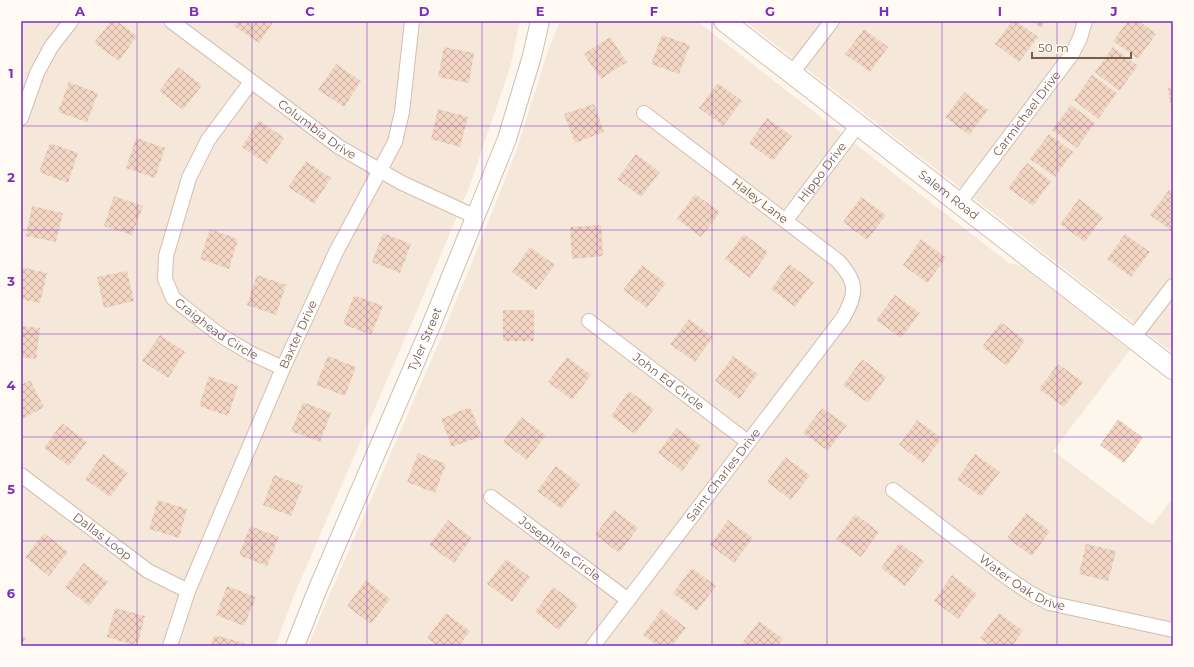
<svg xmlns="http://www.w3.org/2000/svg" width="1194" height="667" font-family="Montserrat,sans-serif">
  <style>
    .residential { fill: #f5e8da; fill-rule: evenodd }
    .building { fill: url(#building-cross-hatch) }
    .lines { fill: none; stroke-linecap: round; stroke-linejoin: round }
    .minor-casing { stroke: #d1beb0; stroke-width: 16 }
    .tertiary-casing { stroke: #d1beb0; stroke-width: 20 }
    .secondary-casing { stroke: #d6c0b0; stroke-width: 22 }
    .minor { stroke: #fff; stroke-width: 14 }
    .tertiary { stroke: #fff; stroke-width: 18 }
    .secondary { stroke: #fff; stroke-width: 20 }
    .grid { fill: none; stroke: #7b2cbf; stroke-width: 1; stroke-opacity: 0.55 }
    .labels { text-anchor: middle; stroke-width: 3.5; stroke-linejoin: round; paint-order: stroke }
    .street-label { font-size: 12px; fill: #7a5c4d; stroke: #fffaf3 }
    .neatline { fill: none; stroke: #7b2cbf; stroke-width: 1.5 }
    .grid-label { font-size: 13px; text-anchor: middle; font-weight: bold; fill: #7b2cbf }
  </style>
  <defs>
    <pattern id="building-cross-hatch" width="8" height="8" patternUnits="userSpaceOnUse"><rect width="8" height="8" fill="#f3d5c3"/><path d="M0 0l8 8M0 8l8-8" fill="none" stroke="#cab0a1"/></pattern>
  </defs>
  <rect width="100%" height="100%" fill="#fdf6ec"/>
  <path class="residential" d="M 21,21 L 520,21 L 510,68 L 470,185 L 431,278 L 295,593 L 275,646 L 21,646 ZM 230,474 L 241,480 L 207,563 L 194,557 Z
    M 560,21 L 697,21 L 1009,263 L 1020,265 L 1130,350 L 1053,451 L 1152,525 L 1173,498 L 1173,646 L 308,646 L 314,631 L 439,342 L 477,250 L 517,149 L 549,48 Z
    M 745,21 L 1173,21 L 1173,353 L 870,118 Z"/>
  <path class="building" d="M 111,21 L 117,21 L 137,36 L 119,61 L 94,43 Z
    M 237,21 L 274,21 L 259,43 L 234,26 Z
    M 1012,21 L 1016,21 L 1038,37 L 1019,62 L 995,44 Z
    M 1031,21 L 1046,21 L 1041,28 Z
    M 1128,21 L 1139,21 L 1156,34 L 1138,59 L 1113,41 Z
    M 864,29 L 888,47 L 870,72 L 845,54 Z
    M 662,35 L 690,45 L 679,74 L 651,64 Z
    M 610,37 L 627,62 L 601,79 L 584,54 Z
    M 444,47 L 474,53 L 469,83 L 438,77 Z
    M 1113,47 L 1138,66 L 1119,91 L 1095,72 Z
    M 336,64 L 361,81 L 344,107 L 318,90 Z
    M 178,67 L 202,85 L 183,110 L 159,91 Z
    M 1092,75 L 1117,93 L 1098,119 L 1074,100 Z
    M 69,82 L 98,93 L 87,122 L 58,112 Z
    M 718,83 L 742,101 L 723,126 L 699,108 Z
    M 1173,87 L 1173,113 L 1172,114 L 1168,88 Z
    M 964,92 L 988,110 L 969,135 L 945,117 Z
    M 594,104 L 604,132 L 575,143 L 564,114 Z
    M 1071,105 L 1095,123 L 1077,148 L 1052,130 Z
    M 438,109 L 468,117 L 460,147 L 431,139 Z
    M 767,118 L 792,136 L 773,161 L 749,143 Z
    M 259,120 L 284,138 L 267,164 L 242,147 Z
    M 1049,134 L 1073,152 L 1055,177 L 1030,159 Z
    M 136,138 L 165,148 L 155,178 L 126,168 Z
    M 50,143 L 78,153 L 68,183 L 39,172 Z
    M 636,154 L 660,172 L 641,197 L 617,179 Z
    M 306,161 L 331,178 L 314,204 L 288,187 Z
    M 1027,163 L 1051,181 L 1033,206 L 1008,188 Z
    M 1169,190 L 1173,193 L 1173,232 L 1150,215 Z
    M 695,194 L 720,212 L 701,237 L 677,219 Z
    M 114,196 L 143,206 L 132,235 L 104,226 Z
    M 861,197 L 886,215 L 867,240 L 843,222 Z
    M 1079,199 L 1103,217 L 1085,242 L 1060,224 Z
    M 32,206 L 63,213 L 56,242 L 26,236 Z
    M 601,225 L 603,256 L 572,259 L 570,227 Z
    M 210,229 L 238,239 L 229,269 L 200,259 Z
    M 383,233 L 411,244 L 400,273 L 372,262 Z
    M 744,234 L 768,252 L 750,278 L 725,259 Z
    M 1125,234 L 1150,252 L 1131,277 L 1107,259 Z
    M 921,239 L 946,258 L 927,283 L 903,265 Z
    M 530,247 L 555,265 L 536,290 L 512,272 Z
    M 789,264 L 814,282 L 795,307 L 771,289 Z
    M 642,265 L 666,283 L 647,308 L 623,290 Z
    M 21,267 L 47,273 L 40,303 L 21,299 Z
    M 127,271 L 134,301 L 104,308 L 97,277 Z
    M 257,275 L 286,285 L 276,315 L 247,305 Z
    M 354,295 L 383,306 L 371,335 L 343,324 Z
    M 895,295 L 920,313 L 901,338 L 876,320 Z
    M 503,310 L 534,310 L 534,341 L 503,341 Z
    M 689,319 L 713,337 L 695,362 L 670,344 Z
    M 1001,322 L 1025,340 L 1007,366 L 982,347 Z
    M 21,326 L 40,328 L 36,359 L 21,357 Z
    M 160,335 L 185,352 L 168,378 L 142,361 Z
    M 328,356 L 356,367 L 345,396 L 316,385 Z
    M 733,356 L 758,374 L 739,399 L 715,381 Z
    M 567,357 L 591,375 L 572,400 L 548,382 Z
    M 862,359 L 886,377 L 868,403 L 843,385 Z
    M 1058,364 L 1083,382 L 1064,407 L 1039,389 Z
    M 209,376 L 238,386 L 228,416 L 199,406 Z
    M 30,380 L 44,407 L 21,420 L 21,385 Z
    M 629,391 L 654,409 L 635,434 L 611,416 Z
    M 303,402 L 331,413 L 320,442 L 291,431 Z
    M 470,407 L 482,436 L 452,447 L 441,419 Z
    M 822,408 L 847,425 L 828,451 L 803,433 Z
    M 521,417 L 546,435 L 527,460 L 503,442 Z
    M 1118,419 L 1143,438 L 1124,463 L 1100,445 Z
    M 917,420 L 942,438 L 923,463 L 899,445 Z
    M 62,423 L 87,442 L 69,466 L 44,448 Z
    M 676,428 L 701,446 L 682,471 L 658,453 Z
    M 418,453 L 446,464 L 435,493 L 407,482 Z
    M 103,454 L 128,473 L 110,497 L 85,479 Z
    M 975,454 L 1000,472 L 981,497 L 957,479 Z
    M 785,457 L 810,475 L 791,500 L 767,482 Z
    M 556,466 L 580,484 L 561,509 L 537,491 Z
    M 274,475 L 303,486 L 291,516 L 263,505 Z
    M 158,500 L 187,509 L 179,538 L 149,529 Z
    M 614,510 L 638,528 L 619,553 L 595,535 Z
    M 1026,513 L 1050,531 L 1032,556 L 1007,538 Z
    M 855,514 L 879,532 L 861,557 L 836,539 Z
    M 448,520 L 472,538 L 454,563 L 429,545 Z
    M 728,520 L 753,538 L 734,563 L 710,545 Z
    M 250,526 L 279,537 L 267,566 L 239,555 Z
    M 44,533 L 68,552 L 49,576 L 25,557 Z
    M 899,543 L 924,561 L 905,586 L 881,568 Z
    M 1086,544 L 1116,551 L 1108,581 L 1079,574 Z
    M 506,559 L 530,577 L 512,602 L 487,584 Z
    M 84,563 L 108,582 L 89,606 L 65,587 Z
    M 692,568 L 716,586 L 697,611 L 673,593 Z
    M 952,575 L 977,594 L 958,619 L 934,601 Z
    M 366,580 L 390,599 L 371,624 L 347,606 Z
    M 227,586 L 256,597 L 244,626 L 216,615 Z
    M 553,587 L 578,605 L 559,630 L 535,612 Z
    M 115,608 L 145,616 L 137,646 L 107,637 Z
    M 662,609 L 686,628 L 672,646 L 658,646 L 643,635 Z
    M 446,613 L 470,631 L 459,646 L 437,646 L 427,638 Z
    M 999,613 L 1023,631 L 1012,646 L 991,646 L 980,638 Z
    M 759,621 L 783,639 L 778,646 L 740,646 Z
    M 21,634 L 26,638 L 21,644 Z
    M 214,635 L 244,643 L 243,646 L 211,646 Z"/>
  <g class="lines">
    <defs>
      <g id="minor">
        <path id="s1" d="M 171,21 L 339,147 L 402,183 L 476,217"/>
        <path d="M 792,73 L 832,21"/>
        <path id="s2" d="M 251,82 L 208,140 L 189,178 L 166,256 L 165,279 L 173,298 L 194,315 L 220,335 L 250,353 L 283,368"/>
        <path d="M 21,118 L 37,73 L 51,47 L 71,21"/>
        <path id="s3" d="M 959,203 L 1072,54 L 1080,38 L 1085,21"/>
        <path id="s4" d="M 786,220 L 858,125"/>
        <path id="s5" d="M 589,321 L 748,442"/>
        <path d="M 1133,338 L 1173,286"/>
        <path id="s6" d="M 21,475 L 148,571 L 188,591"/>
        <path id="s7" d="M 893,490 L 1005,576 L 1030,593 L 1049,603 L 1173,630"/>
        <path id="s8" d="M 491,497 L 628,600"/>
        <path id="s9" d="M 170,646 L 188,591 L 283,368 L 336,252 L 395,142 L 402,112 L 412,21"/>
        <path id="s10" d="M 593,646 L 843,318 C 857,293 858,283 838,261 L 644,113"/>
      </g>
      <g id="tertiary">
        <path id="s11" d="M 295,646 L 318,588 L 430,328 L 507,139 L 532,56 L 540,21"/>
      </g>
      <g id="secondary">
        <path id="s12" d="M 724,21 L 1173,369"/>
      </g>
    </defs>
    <use href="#minor" class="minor-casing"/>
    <use href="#tertiary" class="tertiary-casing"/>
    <use href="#secondary" class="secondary-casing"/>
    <use href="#minor" class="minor"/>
    <use href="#tertiary" class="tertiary"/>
    <use href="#secondary" class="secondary"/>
  </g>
  <path class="grid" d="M 137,21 L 137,646M 252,21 L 252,646M 367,21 L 367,646M 482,21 L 482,646M 597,21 L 597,646M 712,21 L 712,646M 827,21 L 827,646M 942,21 L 942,646M 1057,21 L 1057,646M 21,126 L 1173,126M 21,230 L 1173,230M 21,334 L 1173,334M 21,437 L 1173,437M 21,541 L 1173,541"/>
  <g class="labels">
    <g class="street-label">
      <text dy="4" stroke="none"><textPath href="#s3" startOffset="112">Carmichael Drive</textPath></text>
      <text dy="4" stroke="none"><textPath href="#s1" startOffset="182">Columbia Drive</textPath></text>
      <text dy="4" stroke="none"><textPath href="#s4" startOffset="60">Hippo Drive</textPath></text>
      <text dy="4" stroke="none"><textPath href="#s12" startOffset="284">Salem Road</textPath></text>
      <text transform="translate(760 201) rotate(37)" y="4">Haley Lane</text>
      <text dy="4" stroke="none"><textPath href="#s2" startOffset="293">Craighead Circle</textPath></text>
      <text dy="4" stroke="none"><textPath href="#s9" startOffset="337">Baxter Drive</textPath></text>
      <text dy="4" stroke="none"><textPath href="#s11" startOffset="333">Tyler Street</textPath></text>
      <text dy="4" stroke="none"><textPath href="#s5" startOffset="100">John Ed Circle</textPath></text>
      <text dy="4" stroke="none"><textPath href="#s10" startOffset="215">Saint Charles Drive</textPath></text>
      <text dy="4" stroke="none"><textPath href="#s6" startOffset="102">Dallas Loop</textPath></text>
      <text dy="4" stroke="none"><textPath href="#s8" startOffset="86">Josephine Circle</textPath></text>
      <text dy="4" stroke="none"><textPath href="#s7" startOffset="160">Water Oak Drive</textPath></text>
    </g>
  </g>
  <rect width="1194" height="667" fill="none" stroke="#fffaf3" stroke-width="44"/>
  <path d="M1032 52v6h99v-6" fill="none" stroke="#7a5c4d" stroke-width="2"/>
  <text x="1038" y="52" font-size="12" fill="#7a5c4d" stroke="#fffaf3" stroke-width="3" paint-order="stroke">50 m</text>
  <rect x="22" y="22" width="1150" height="623" class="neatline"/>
  <g class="grid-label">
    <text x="80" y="16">A</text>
    <text x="194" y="16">B</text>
    <text x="310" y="16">C</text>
    <text x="424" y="16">D</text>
    <text x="540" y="16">E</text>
    <text x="654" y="16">F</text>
    <text x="770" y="16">G</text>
    <text x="884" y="16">H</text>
    <text x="1000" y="16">I</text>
    <text x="1114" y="16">J</text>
    <text x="11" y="78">1</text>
    <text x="11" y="182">2</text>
    <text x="11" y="286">3</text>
    <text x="11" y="390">4</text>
    <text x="11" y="494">5</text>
    <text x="11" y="598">6</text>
  </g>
</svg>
